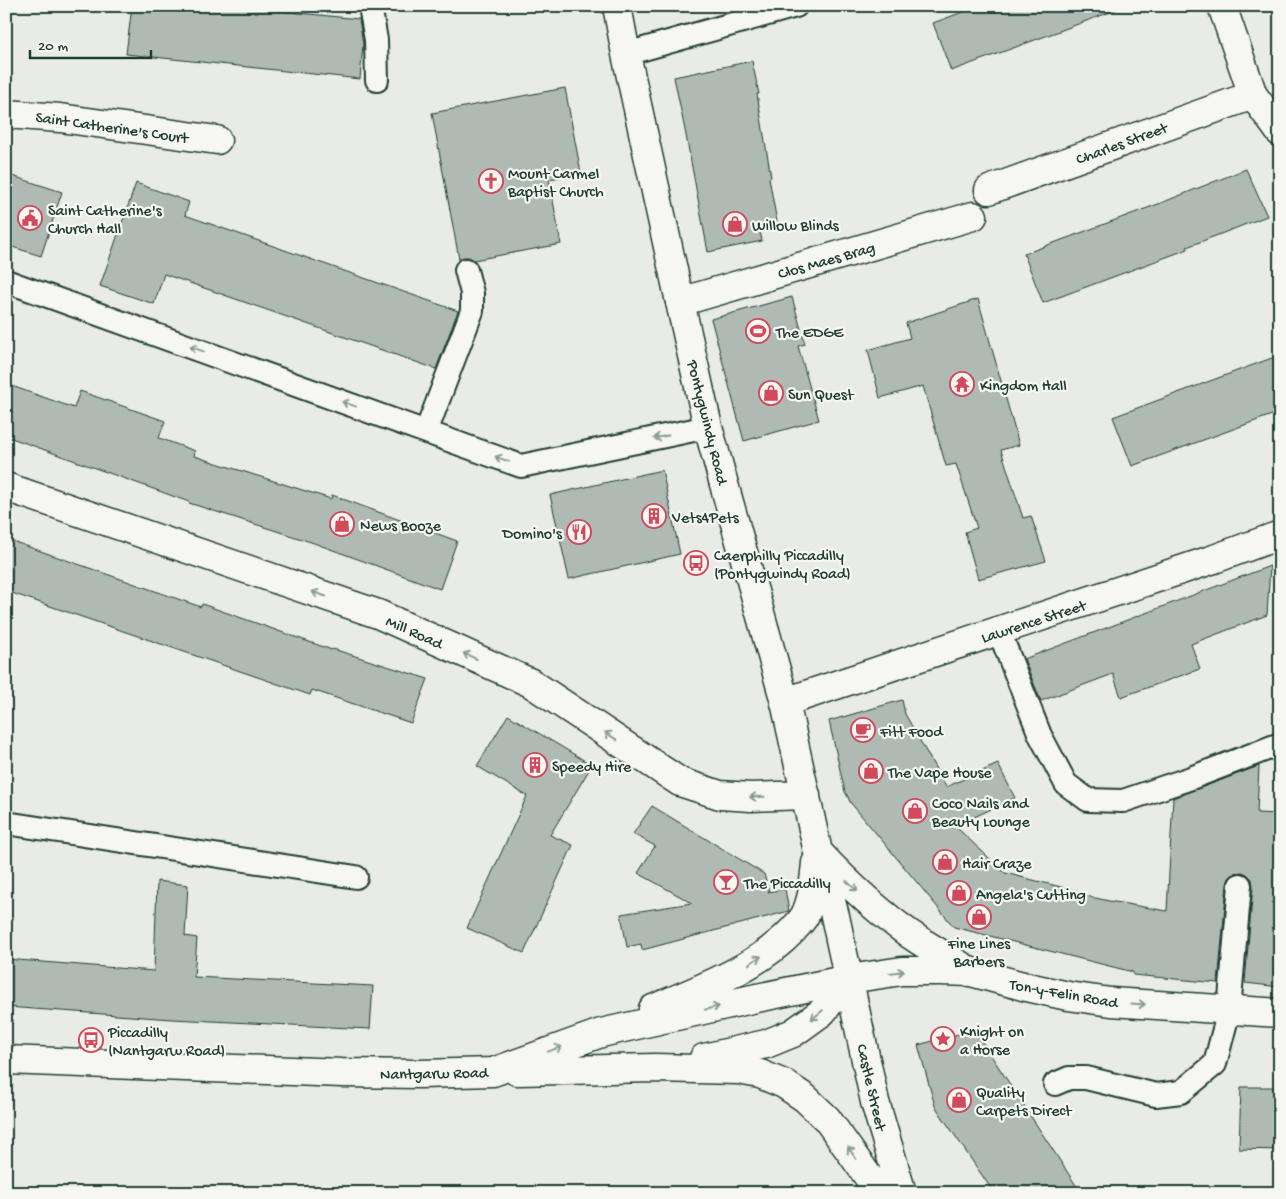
<svg xmlns="http://www.w3.org/2000/svg" width="1286" height="1199" font-family="'Gochi Hand',sans-serif">
  <style>
    .building { fill: #b0bab5; stroke: #1f3d34 }
    .lines { fill: none; stroke-linecap: round; stroke-linejoin: round }
    .lane-casing { stroke: #1f3d34; stroke-width: 26 }
    .street-casing { stroke: #1f3d34; stroke-width: 31 }
    .secondary-casing { stroke: #1f3d34; stroke-width: 31 }
    .lane { stroke: #f6f6f2; stroke-width: 22 }
    .street { stroke: #f6f6f2; stroke-width: 28 }
    .secondary { stroke: #f6f6f2; stroke-width: 28 }
    .oneway { stroke: #8a9a93 }
    .labels { text-anchor: middle; stroke-width: 4.5; stroke-linejoin: round; paint-order: stroke }
    .street-label { font-size: 16px; fill: #1f3d34; stroke: #f6f6f2 }
    .poi-label { font-size: 16px; fill: #1f3d34; stroke: #f6f6f2; text-anchor: start }
  </style>
  <rect width="100%" height="100%" fill="#e9ebe7"/>
  <filter id="ink" filterUnits="userSpaceOnUse"><feTurbulence type="fractalNoise" baseFrequency=".02" numOctaves="2"/><feDisplacementMap in="SourceGraphic" scale="10" xChannelSelector="R" yChannelSelector="G"/><feConvolveMatrix kernelMatrix="1 2 1 2 8 2 1 2 1" color-interpolation-filters="sRGB"/></filter>
  <g filter="url(#ink)">
    <path class="building" d="M 132,6 L 228,6 L 359,19 L 363,44 L 360,79 L 126,54 Z
      M 979,6 L 1115,6 L 1116,10 L 951,71 L 933,23 Z
      M 752,61 L 759,94 L 757,94 L 771,177 L 769,178 L 777,222 L 759,226 L 762,241 L 708,252 L 685,130 L 674,77 Z
      M 565,88 L 581,173 L 549,179 L 561,244 L 474,260 L 469,257 L 463,257 L 459,259 L 432,113 Z
      M 1246,169 L 1267,216 L 1187,247 L 1188,249 L 1043,303 L 1024,254 L 1161,203 Z
      M 6,174 L 62,192 L 41,256 L 6,245 Z
      M 136,183 L 189,202 L 185,215 L 458,311 L 436,369 L 164,274 L 154,304 L 100,286 Z
      M 792,297 L 805,344 L 798,346 L 819,420 L 744,441 L 711,319 Z
      M 978,299 L 1019,445 L 1001,450 L 1023,518 L 1031,516 L 1046,561 L 978,579 L 965,532 L 977,528 L 956,464 L 946,466 L 923,386 L 880,398 L 868,350 L 910,338 L 906,323 Z
      M 1280,355 L 1280,412 L 1132,466 L 1113,417 Z
      M 6,384 L 74,408 L 80,391 L 165,421 L 159,438 L 195,451 L 194,456 L 331,499 L 332,495 L 457,541 L 440,589 L 311,542 L 189,503 L 189,502 L 148,487 L 6,436 Z
      M 662,470 L 680,554 L 569,579 L 550,495 Z
      M 6,539 L 201,607 L 202,604 L 332,650 L 333,649 L 428,679 L 411,723 L 312,690 L 310,695 L 6,591 Z
      M 1270,566 L 1267,615 L 1191,644 L 1200,669 L 1121,697 L 1113,674 L 1041,701 L 1024,659 Z
      M 902,700 L 905,714 L 946,787 L 998,764 L 1015,798 L 955,826 L 1005,873 L 1077,891 L 1077,894 L 1109,901 L 1167,911 L 1173,798 L 1259,766 L 1257,813 L 1280,814 L 1280,987 L 1245,983 L 1253,886 L 1252,879 L 1247,874 L 1242,872 L 1234,873 L 1229,878 L 1227,884 L 1218,983 L 1133,975 L 1133,972 L 954,927 L 850,802 L 848,797 L 845,792 L 829,721 Z
      M 508,715 L 592,765 L 550,835 L 573,845 L 524,953 L 467,928 L 527,796 L 477,766 Z
      M 652,806 L 764,874 L 769,891 L 768,892 L 785,889 L 789,911 L 642,950 L 641,944 L 627,947 L 621,914 L 692,903 L 638,873 L 655,846 L 633,834 Z
      M 157,881 L 188,885 L 185,936 L 197,938 L 194,977 L 373,986 L 370,1029 L 172,1019 L 6,1007 L 6,959 L 154,971 Z
      M 963,1033 L 977,1034 L 1081,1193 L 994,1193 L 935,1106 L 918,1045 Z
      M 1241,1087 L 1280,1087 L 1280,1150 L 1239,1149 Z"/>
    <g class="lines">
      <defs>
        <path id="lane" d="M 370,6 L 376,40 L 377,80
          M 626,54 L 796,6
          M 6,281 L 521,466 L 708,427
          M 426,432 L 472,311 L 472,293 L 466,270
          M 999,631 L 1040,735 L 1066,784 L 1088,800 L 1123,801 L 1191,778 L 1280,744
          M 6,823 L 356,877
          M 1055,1084 L 1069,1078 L 1086,1078 L 1156,1095 L 1181,1092 L 1215,1064 L 1229,1010 L 1240,885"/>
        <path id="street" d="M 1222,6 L 1253,95 L 1280,132
          M 6,114 L 60,118 L 217,140
          M 989,190 L 1253,95
          M 680,302 L 973,216
          M 785,702 L 1214,559 L 1280,535"/>
        <path id="secondary" d="M 617,6 L 626,54 L 680,302 L 708,427 L 785,702 L 818,852 L 835,916 L 875,1102 L 902,1193
          M 6,487 L 378,614 L 531,683 L 680,782 L 720,795 L 751,797 L 806,795
          M 819,853 C 847,883 877,911 911,935 C 930,948 950,959 969,971
          M 653,1009 C 701,988 756,969 793,930 C 797,925 802,921 805,915 C 813,899 814,881 816,863
          M 704,1058 L 766,1044 L 793,1033 L 822,1012 L 849,979
          M 6,1060 L 342,1073 L 420,1074 L 493,1072 L 601,1033 L 752,999 L 849,979 L 902,971 L 940,971 L 971,972 L 1023,986 L 1068,996 L 1111,1002 L 1280,1013
          M 517,1071 L 655,1068 L 738,1070 L 760,1074 L 784,1084 L 805,1098 L 827,1119 L 880,1193"/>
      </defs>
      <use href="#lane" class="lane-casing"/>
      <use href="#street" class="street-casing"/>
      <use href="#secondary" class="secondary-casing"/>
      <use href="#lane" class="lane"/>
      <use href="#street" class="street"/>
      <use href="#secondary" class="secondary"/>
    </g>
    <defs><path id="oneway-shaft" d="M-6 0H5M1.5-3L5.5 0L1.5 3" fill="none" stroke-width="1.6" stroke-linecap="round" stroke-linejoin="round" transform="scale(1.25)"/></defs>
    <g class="oneway">
      <use href="#oneway-shaft" transform="translate(197 349) rotate(-160)"/>
      <use href="#oneway-shaft" transform="translate(349 404) rotate(-160)"/>
      <use href="#oneway-shaft" transform="translate(661 437) rotate(168)"/>
      <use href="#oneway-shaft" transform="translate(502 459) rotate(-160)"/>
      <use href="#oneway-shaft" transform="translate(319 594) rotate(-161)"/>
      <use href="#oneway-shaft" transform="translate(470 656) rotate(-156)"/>
      <use href="#oneway-shaft" transform="translate(611 736) rotate(-147)"/>
      <use href="#oneway-shaft" transform="translate(757 797) rotate(179)"/>
      <use href="#oneway-shaft" transform="translate(852 886) rotate(42)"/>
      <use href="#oneway-shaft" transform="translate(755 960) rotate(-34)"/>
      <use href="#oneway-shaft" transform="translate(897 972) rotate(-7)"/>
      <use href="#oneway-shaft" transform="translate(1138 1004) rotate(4)"/>
      <use href="#oneway-shaft" transform="translate(712 1008) rotate(-13)"/>
      <use href="#oneway-shaft" transform="translate(817 1015) rotate(141)"/>
      <use href="#oneway-shaft" transform="translate(555 1049) rotate(-20)"/>
      <use href="#oneway-shaft" transform="translate(852 1153) rotate(-125)"/>
    </g>
  </g>
  <defs>
    <symbol id="church-ring" viewBox="-11 -11 22 22"><circle r="9.5" fill="#f6f6f2" stroke="#d1495b" stroke-width="1.5"/><path d="M-1.2-6h2.4v3.5h3.3v2.4h-3.3V6h-2.4V-.1h-3.3v-2.4h3.3Z" fill="#d1495b"/></symbol>
    <symbol id="civic-ring" viewBox="-11 -11 22 22"><circle r="9.5" fill="#f6f6f2" stroke="#d1495b" stroke-width="1.5"/><path d="M-.6-6.5H3V-4.5H.6V-3L4-1V1h2V6H-6V1h2V-1L-.6-3ZM-1.2 2.5V6h2.4V2.5Z" fill="#d1495b"/></symbol>
    <symbol id="shop-ring" viewBox="-11 -11 22 22"><circle r="9.5" fill="#f6f6f2" stroke="#d1495b" stroke-width="1.5"/><path d="M-5-2.5h2.3a2.7 3.5 0 0 1 5.4 0H5L5.5 6h-11ZM-1.5-2.5h3a1.5 2.3 0 0 0-3 0Z" fill="#d1495b"/></symbol>
    <symbol id="stadium-ring" viewBox="-11 -11 22 22"><circle r="9.5" fill="#f6f6f2" stroke="#d1495b" stroke-width="1.5"/><path d="M0-5a6.5 5 0 1 0 0 10a6.5 5 0 1 0 0-10ZM-3.5-1.8h7v3.6h-7Z" fill="#d1495b"/></symbol>
    <symbol id="temple-ring" viewBox="-11 -11 22 22"><circle r="9.5" fill="#f6f6f2" stroke="#d1495b" stroke-width="1.5"/><path d="M0-6L5-2H3V0L6.5 2.5H4V6H1.5V3h-3V6H-4V2.5H-6.5L-3 0V-2H-5Z" fill="#d1495b"/></symbol>
    <symbol id="building-ring" viewBox="-11 -11 22 22"><circle r="9.5" fill="#f6f6f2" stroke="#d1495b" stroke-width="1.5"/><path d="M-4-6H4V6H1V3H-1V6H-4ZM-2.5-4.3h1.7v1.8h-1.7ZM.8-4.3h1.7v1.8H.8ZM-2.5-1h1.7V.8h-1.7ZM.8-1h1.7V.8H.8Z" fill="#d1495b"/></symbol>
    <symbol id="restaurant-ring" viewBox="-11 -11 22 22"><circle r="9.5" fill="#f6f6f2" stroke="#d1495b" stroke-width="1.5"/><path d="M-5-6h1v4h1v-4h1v4h1v-4h1v5L-1.5 .5V6h-2V.5L-5-1ZM5-6V6H3V1.5H1.5Q1.5-4 5-6Z" fill="#d1495b"/></symbol>
    <symbol id="bus-ring" viewBox="-11 -11 22 22"><circle r="9.5" fill="#f6f6f2" stroke="#d1495b" stroke-width="1.5"/><path d="M-5-6H5V4H4V6H2V4H-2V6H-4V4H-5ZM-3.5-4V0h7V-4ZM-3.5 1.2v1.5H-2V1.2ZM2 1.2v1.5H3.5V1.2Z" fill="#d1495b"/></symbol>
    <symbol id="cafe-ring" viewBox="-11 -11 22 22"><circle r="9.5" fill="#f6f6f2" stroke="#d1495b" stroke-width="1.5"/><path d="M-5.5-4.5H6V0H3Q3 3.5 0 3.5H-2.5Q-5.5 3.5-5.5 0ZM3-3.2v2h1.7v-2ZM-6 4.5H4V6H-6Z" fill="#d1495b"/></symbol>
    <symbol id="bar-ring" viewBox="-11 -11 22 22"><circle r="9.5" fill="#f6f6f2" stroke="#d1495b" stroke-width="1.5"/><path d="M-6-5H6L.8 .8V4.5H3.5V6h-7V4.5H-.8V.8Z" fill="#d1495b"/></symbol>
    <symbol id="sight-ring" viewBox="-11 -11 22 22"><circle r="9.5" fill="#f6f6f2" stroke="#d1495b" stroke-width="1.5"/><path d="M0-6L1.8-2.2L6-1.7L2.9 1.2L3.7 5.4L0 3.3L-3.7 5.4L-2.9 1.2L-6-1.7L-1.8-2.2Z" fill="#d1495b"/></symbol>
  </defs>
  <g fill-rule="evenodd">
    <use href="#church-ring" x="477" y="167" width="28" height="28"/>
    <use href="#civic-ring" x="16" y="204" width="28" height="28"/>
    <use href="#shop-ring" x="721" y="210" width="28" height="28"/>
    <use href="#stadium-ring" x="744" y="317" width="28" height="28"/>
    <use href="#temple-ring" x="948" y="370" width="28" height="28"/>
    <use href="#shop-ring" x="757" y="379" width="28" height="28"/>
    <use href="#building-ring" x="640" y="502" width="28" height="28"/>
    <use href="#shop-ring" x="328" y="510" width="28" height="28"/>
    <use href="#restaurant-ring" x="565" y="518" width="28" height="28"/>
    <use href="#bus-ring" x="682" y="549" width="28" height="28"/>
    <use href="#cafe-ring" x="849" y="716" width="28" height="28"/>
    <use href="#building-ring" x="521" y="751" width="28" height="28"/>
    <use href="#shop-ring" x="857" y="757" width="28" height="28"/>
    <use href="#shop-ring" x="901" y="797" width="28" height="28"/>
    <use href="#shop-ring" x="931" y="848" width="28" height="28"/>
    <use href="#bar-ring" x="712" y="868" width="28" height="28"/>
    <use href="#shop-ring" x="945" y="879" width="28" height="28"/>
    <use href="#shop-ring" x="965" y="903" width="28" height="28"/>
    <use href="#sight-ring" x="929" y="1025" width="28" height="28"/>
    <use href="#bus-ring" x="77" y="1026" width="28" height="28"/>
    <use href="#shop-ring" x="945" y="1086" width="28" height="28"/>
  </g>
  <g class="labels">
    <g class="street-label">
      <text transform="translate(112 126) rotate(8)" y="6">Saint Catherine's Court</text>
      <text transform="translate(1121 142) rotate(-20)" y="6">Charles Street</text>
      <text transform="translate(826 259) rotate(-16)" y="6">Clos Maes Brag</text>
      <text transform="translate(709 422) rotate(76)" y="6">Pontygwindy Road</text>
      <text transform="translate(1033 620) rotate(-18)" y="6">Lawrence Street</text>
      <text transform="translate(415 631) rotate(24)" y="6">Mill Road</text>
      <text transform="translate(1064 992) rotate(10)" y="6">Ton-y-Felin Road</text>
      <text transform="translate(434 1072) rotate(-1)" y="6">Nantgarw Road</text>
      <text transform="translate(873 1087) rotate(77)" y="6">Castle Street</text>
    </g>
    <g class="poi-label">
      <text x="508" y="178">Mount Carmel<tspan x="508" dy="18">Baptist Church</tspan></text>
      <text x="48" y="215">Saint Catherine's<tspan x="48" dy="18">Church Hall</tspan></text>
      <text x="752" y="230">Willow Blinds</text>
      <text x="776" y="337">The EDGE</text>
      <text x="980" y="390">Kingdom Hall</text>
      <text x="788" y="399">Sun Quest</text>
      <text x="672" y="522">Vets4Pets</text>
      <text x="360" y="530">News Booze</text>
      <text x="562" y="538" text-anchor="end">Domino's</text>
      <text x="714" y="560">Caerphilly Piccadilly<tspan x="714" dy="18">(Pontygwindy Road)</tspan></text>
      <text x="880" y="736">Fitt Food</text>
      <text x="552" y="771">Speedy Hire</text>
      <text x="888" y="777">The Vape House</text>
      <text x="932" y="808">Coco Nails and<tspan x="932" dy="18">Beauty Lounge</tspan></text>
      <text x="962" y="868">Hair Craze</text>
      <text x="744" y="888">The Piccadilly</text>
      <text x="976" y="899">Angela's Cutting</text>
      <text x="979" y="948" text-anchor="middle">Fine Lines<tspan x="979" dy="18">Barbers</tspan></text>
      <text x="960" y="1036">Knight on<tspan x="960" dy="18">a Horse</tspan></text>
      <text x="108" y="1037">Piccadilly<tspan x="108" dy="18">(Nantgarw Road)</tspan></text>
      <text x="976" y="1097">Quality<tspan x="976" dy="18">Carpets Direct</tspan></text>
    </g>
  </g>
  <rect width="1286" height="1199" fill="none" stroke="#f6f6f2" stroke-width="25"/>
  <rect x="12" y="12" width="1261" height="1174" fill="none" stroke="#1f3d34" stroke-width="2" filter="url(#ink)"/>
  <path d="M30 50v8h121v-8" fill="none" stroke="#1f3d34" stroke-width="2.5"/>
  <text x="38" y="50" font-size="15" fill="#1f3d34" stroke="#f6f6f2" stroke-width="4" paint-order="stroke">20 m</text>
</svg>
